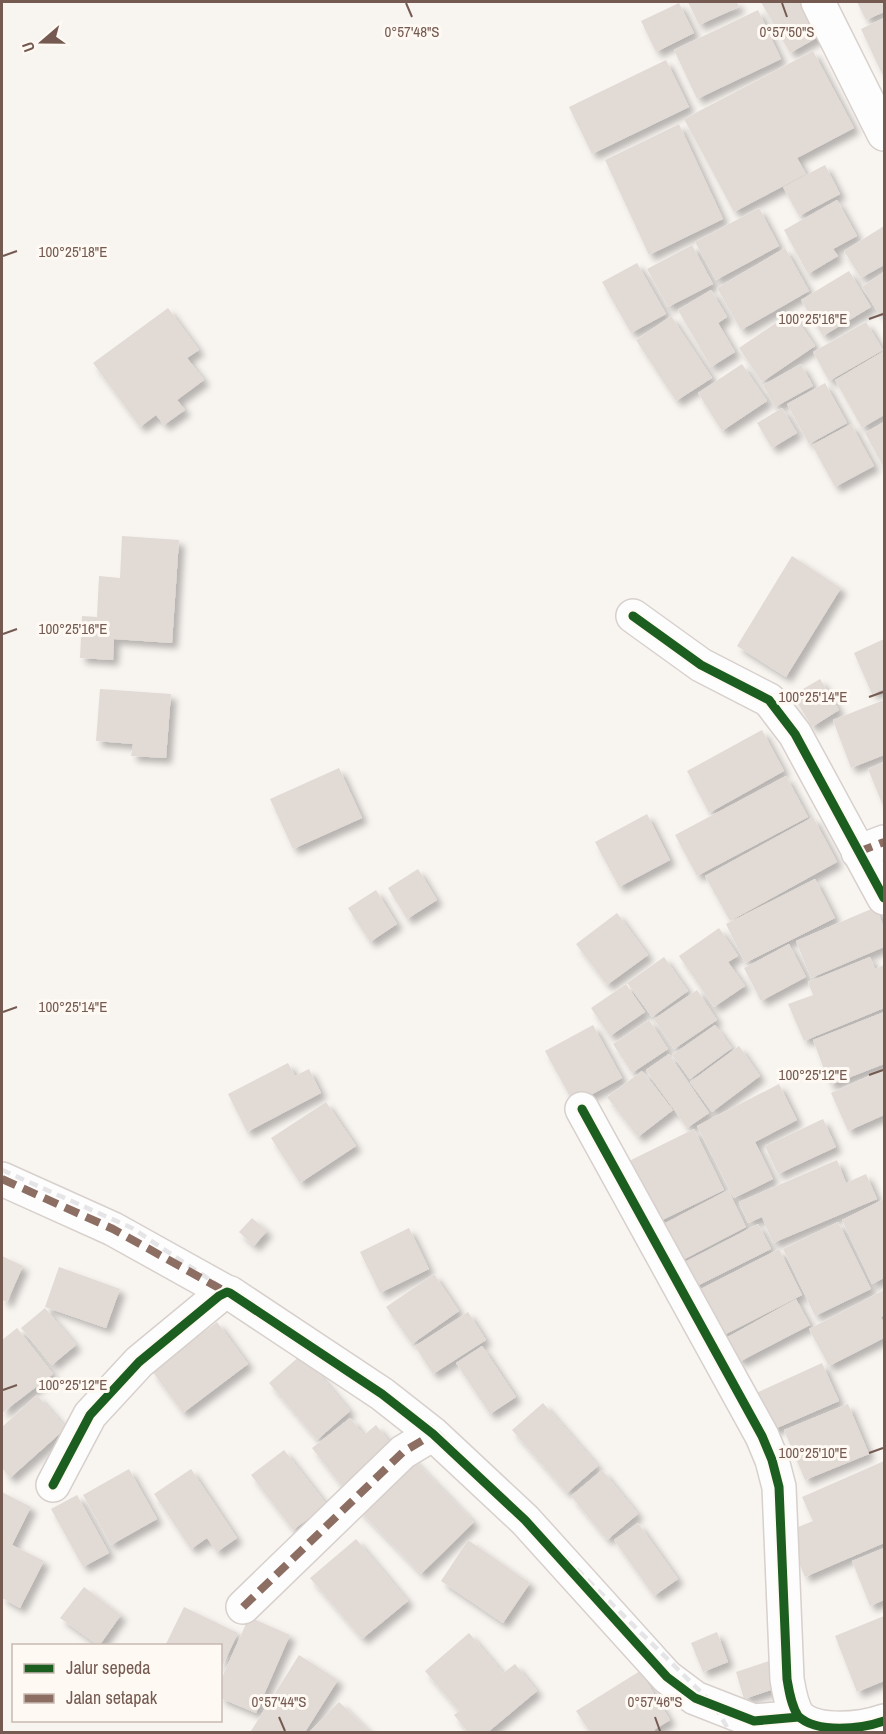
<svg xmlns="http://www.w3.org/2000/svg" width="886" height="1734" font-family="'Archivo Narrow',sans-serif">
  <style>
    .building { fill: #e2dad5; filter: url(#shadow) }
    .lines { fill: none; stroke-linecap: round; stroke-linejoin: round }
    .street-casing { stroke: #d7d0cc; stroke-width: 36 }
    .secondary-casing { stroke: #d8d0cc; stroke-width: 36 }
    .street { stroke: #fefdfd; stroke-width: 33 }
    .secondary { stroke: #fefdfd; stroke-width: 33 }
    .rail { stroke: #e5e4e6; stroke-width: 4.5; stroke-dasharray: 9 6; stroke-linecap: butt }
    .quiet { stroke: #8d6e63; stroke-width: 8; stroke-dasharray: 15 8; stroke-linecap: butt }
    .cycleway-casing { stroke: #fef9f3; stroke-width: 13 }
    .cycleway { stroke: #1b5e20; stroke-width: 9 }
    .ticks { fill: none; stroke: #755a51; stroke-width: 2 }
    .ticks-label { font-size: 15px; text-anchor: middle; fill: #755a51; stroke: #fef9f3; stroke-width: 6; stroke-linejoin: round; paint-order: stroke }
  </style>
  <defs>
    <filter id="shadow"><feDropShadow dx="5.5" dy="5.5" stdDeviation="3" flood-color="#0004"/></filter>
  </defs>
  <rect width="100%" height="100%" fill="#f8f4f0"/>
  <path class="building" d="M 688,2 L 737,2 L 739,7 L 699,25 Z
    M 761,2 L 800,2 L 820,36 L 790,53 Z
    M 857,2 L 884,2 L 884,12 L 866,20 Z
    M 679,3 L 694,33 L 656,52 L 641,21 Z
    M 758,10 L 781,59 L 697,99 L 674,50 Z
    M 884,18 L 884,78 L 861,29 Z
    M 813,51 L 854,128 L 797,158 L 806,174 L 734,212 L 684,119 Z
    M 666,60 L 689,107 L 592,154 L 569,107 Z
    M 679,124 L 723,219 L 649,255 L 605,160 Z
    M 825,165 L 840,194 L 799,216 L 783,187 Z
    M 837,200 L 857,236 L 833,249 L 838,256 L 808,274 L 784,230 Z
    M 759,208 L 779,246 L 716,280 L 695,242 Z
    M 884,226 L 884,265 L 861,278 L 844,251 Z
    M 692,245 L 713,284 L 668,307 L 647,269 Z
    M 785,248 L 809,291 L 741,330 L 717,288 Z
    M 637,263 L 666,314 L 631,333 L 602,282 Z
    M 849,271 L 871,307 L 823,336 L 801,300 Z
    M 884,272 L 884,311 L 879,314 L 862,287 Z
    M 711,290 L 727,317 L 718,323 L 735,352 L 711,367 L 678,310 Z
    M 168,308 L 199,350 L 187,358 L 204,380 L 177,400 L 185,410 L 164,425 L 156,415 L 140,427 L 93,363 Z
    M 792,312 L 815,346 L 762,382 L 739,348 Z
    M 671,316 L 712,378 L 676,401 L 636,340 Z
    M 866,322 L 883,350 L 829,381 L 813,352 Z
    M 884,351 L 884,415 L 862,428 L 835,380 Z
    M 742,364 L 767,401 L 722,431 L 698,393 Z
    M 801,364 L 813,386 L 775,407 L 763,385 Z
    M 825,383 L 847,423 L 809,444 L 787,404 Z
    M 782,408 L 797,433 L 772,448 L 757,423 Z
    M 884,422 L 884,468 L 865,433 Z
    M 851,424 L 874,466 L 835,487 L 812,445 Z
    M 122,536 L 179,540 L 172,643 L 114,639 L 113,660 L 80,658 L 82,616 L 97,617 L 99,576 L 120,578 Z
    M 792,556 L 841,588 L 786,677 L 737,646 Z
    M 884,639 L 884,689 L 872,694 L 854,653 Z
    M 820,679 L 839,710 L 812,727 L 793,695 Z
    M 100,689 L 171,694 L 166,758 L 131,756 L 133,744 L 96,741 Z
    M 884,700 L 884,755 L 851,768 L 833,720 Z
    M 762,730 L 784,771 L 709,813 L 687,771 Z
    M 884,762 L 884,808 L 868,769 Z
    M 339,768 L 362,818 L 293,849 L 270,799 Z
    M 786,776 L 808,817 L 697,876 L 675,835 Z
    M 647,814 L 670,860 L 619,887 L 595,842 Z
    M 813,817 L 837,862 L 730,921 L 705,876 Z
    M 418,869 L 437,900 L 407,919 L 388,888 Z
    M 815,879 L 835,918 L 745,963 L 726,924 Z
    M 376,890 L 397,924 L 370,942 L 348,908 Z
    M 876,907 L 884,928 L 884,947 L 811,978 L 796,941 Z
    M 617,913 L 648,955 L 607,985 L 576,944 Z
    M 719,928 L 738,956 L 728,962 L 745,986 L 714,1007 L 679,956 Z
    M 789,944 L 806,977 L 761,1001 L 744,968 Z
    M 664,957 L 688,991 L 652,1017 L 627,983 Z
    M 870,957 L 875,969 L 884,965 L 884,1008 L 804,1041 L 788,1004 L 813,995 L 808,982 Z
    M 626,984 L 645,1012 L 610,1036 L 591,1008 Z
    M 697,990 L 717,1020 L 674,1049 L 654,1019 Z
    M 884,1012 L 884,1064 L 830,1085 L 813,1040 Z
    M 649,1020 L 668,1049 L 632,1073 L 613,1044 Z
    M 593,1025 L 622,1078 L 574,1104 L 545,1051 Z
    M 715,1025 L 732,1048 L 690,1079 L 672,1055 Z
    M 739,1046 L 760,1076 L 712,1112 L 690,1082 Z
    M 669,1054 L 709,1113 L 687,1128 L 646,1070 Z
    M 288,1063 L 295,1076 L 309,1069 L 321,1093 L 247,1132 L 228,1094 Z
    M 884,1069 L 884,1115 L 848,1131 L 831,1093 Z
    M 642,1071 L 673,1110 L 638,1137 L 607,1097 Z
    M 779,1084 L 797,1120 L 755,1142 L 773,1179 L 734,1198 L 697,1126 Z
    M 326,1102 L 356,1146 L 300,1183 L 271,1138 Z
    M 823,1119 L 836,1147 L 778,1174 L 765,1146 Z
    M 694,1129 L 724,1190 L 652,1225 L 623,1164 Z
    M 837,1160 L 846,1183 L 866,1174 L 877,1199 L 773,1243 L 762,1217 L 748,1223 L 739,1202 Z
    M 728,1190 L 746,1227 L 675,1264 L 656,1228 Z
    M 884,1199 L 884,1278 L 872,1284 L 842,1220 Z
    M 252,1218 L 267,1231 L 254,1246 L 239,1232 Z
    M 838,1222 L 871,1289 L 815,1316 L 783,1249 Z
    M 758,1224 L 771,1249 L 691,1289 L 679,1265 Z
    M 409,1228 L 429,1269 L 380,1293 L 360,1252 Z
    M 779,1249 L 802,1295 L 720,1337 L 697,1291 Z
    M 2,1256 L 23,1266 L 7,1302 L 2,1300 Z
    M 59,1267 L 120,1289 L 106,1328 L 45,1307 Z
    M 434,1274 L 459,1311 L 412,1344 L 386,1307 Z
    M 884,1290 L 884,1315 L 881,1317 L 884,1324 L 884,1338 L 829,1366 L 809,1329 Z
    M 796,1299 L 810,1325 L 739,1362 L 726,1338 Z
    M 45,1308 L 76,1345 L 52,1365 L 21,1328 Z
    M 468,1312 L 486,1340 L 433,1374 L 415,1346 Z
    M 217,1322 L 248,1364 L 183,1413 L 152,1371 Z
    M 17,1328 L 53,1374 L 2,1413 L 2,1340 Z
    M 482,1346 L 516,1397 L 490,1414 L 456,1363 Z
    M 302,1354 L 350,1411 L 317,1440 L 269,1383 Z
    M 822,1363 L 839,1401 L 770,1431 L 754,1394 Z
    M 37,1395 L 66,1428 L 10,1478 L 2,1468 L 2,1427 Z
    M 543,1403 L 598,1466 L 567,1493 L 512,1430 Z
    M 848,1404 L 869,1454 L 805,1480 L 784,1430 Z
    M 350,1418 L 364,1435 L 376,1425 L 395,1449 L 344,1489 L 312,1448 Z
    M 284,1450 L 327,1505 L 293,1530 L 251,1475 Z
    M 410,1456 L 474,1522 L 421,1574 L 357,1508 Z
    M 884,1461 L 884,1543 L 805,1577 L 786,1532 L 813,1521 L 802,1497 Z
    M 129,1469 L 157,1519 L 111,1545 L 83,1495 Z
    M 191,1469 L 237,1538 L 217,1552 L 207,1538 L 191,1549 L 154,1494 Z
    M 602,1470 L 638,1514 L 607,1540 L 571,1496 Z
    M 2,1492 L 31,1507 L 12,1545 L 44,1561 L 20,1608 L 2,1598 Z
    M 77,1495 L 109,1553 L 83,1567 L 51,1509 Z
    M 638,1523 L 678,1579 L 654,1596 L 614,1540 Z
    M 356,1539 L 408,1601 L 362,1639 L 310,1578 Z
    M 468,1540 L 530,1583 L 503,1623 L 441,1581 Z
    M 884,1548 L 884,1600 L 870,1606 L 852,1561 Z
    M 84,1587 L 121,1615 L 99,1646 L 60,1618 Z
    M 184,1607 L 238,1633 L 220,1671 L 220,1646 L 165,1646 Z
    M 884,1616 L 884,1681 L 857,1692 L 835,1636 Z
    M 249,1617 L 290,1635 L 256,1713 L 220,1698 L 220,1682 Z
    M 717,1632 L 728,1662 L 703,1672 L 691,1643 Z
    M 469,1633 L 503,1673 L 515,1664 L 537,1691 L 488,1732 L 468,1732 L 454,1715 L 459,1711 L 425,1671 Z
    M 299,1655 L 338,1680 L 305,1732 L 254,1732 L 251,1731 Z
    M 769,1661 L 777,1688 L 744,1699 L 736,1672 Z
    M 640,1671 L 670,1720 L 654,1730 L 656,1732 L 590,1732 L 576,1711 Z
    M 339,1702 L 370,1732 L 309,1732 Z"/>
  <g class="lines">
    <defs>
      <path id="street" d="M 633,616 L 701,665 L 769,700 L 795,734 L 884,898
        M 858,852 L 884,842
        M 582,1109 L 762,1436 L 772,1460 L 779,1487 L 787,1679 C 789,1691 791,1705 798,1716 C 817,1734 861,1729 884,1721
        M 2,1179 L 113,1229 L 228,1293
        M 53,1485 L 90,1415 L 139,1362 L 219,1296 L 227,1292 L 230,1293 L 382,1394 L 433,1434 L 525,1520 L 667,1677 L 695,1698 L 754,1721 L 799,1717
        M 243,1607 L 403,1452 L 433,1434"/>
      <path id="secondary" d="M 818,2 L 884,134"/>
    </defs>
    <use href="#street" class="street-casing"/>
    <use href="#secondary" class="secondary-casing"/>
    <use href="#street" class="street"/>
    <use href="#secondary" class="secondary"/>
    <path class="rail" d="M 2,1170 L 132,1228 L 436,1430 L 714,1705 L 730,1732"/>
    <path class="quiet" d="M 858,852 L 884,842
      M 2,1179 L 113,1229 L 228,1293
      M 243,1607 L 403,1452 L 433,1434"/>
    <defs>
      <path id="cycleway" d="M 633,616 L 701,665 L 769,700 L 795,734 L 884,898
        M 582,1109 L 762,1436 L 772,1460 L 779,1487 L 787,1679 C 789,1691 791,1705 798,1716 C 817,1734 861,1729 884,1721
        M 53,1485 L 90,1415 L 139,1362 L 219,1296 L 227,1292 L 230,1293 L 382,1394 L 433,1434 L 525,1520 L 667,1677 L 695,1698 L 754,1721 L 799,1717"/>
    </defs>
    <use href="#cycleway" class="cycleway-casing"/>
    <use href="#cycleway" class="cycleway"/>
  </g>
  <path class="ticks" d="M 406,3 L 412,17M 782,3 L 787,17M 3,256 L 17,251M 869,319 L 883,314M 3,634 L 17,629M 869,697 L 883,692M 3,1012 L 17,1007M 869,1075 L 883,1070M 3,1390 L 17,1385M 869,1453 L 883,1448M 279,1717 L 285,1731M 655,1717 L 660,1731"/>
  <g class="ticks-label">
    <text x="787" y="37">0°57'50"S</text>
    <text x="412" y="37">0°57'48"S</text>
    <text x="73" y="257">100°25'18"E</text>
    <text x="813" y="324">100°25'16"E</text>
    <text x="73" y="634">100°25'16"E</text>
    <text x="813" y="702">100°25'14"E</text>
    <text x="73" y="1012">100°25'14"E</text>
    <text x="813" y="1080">100°25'12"E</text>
    <text x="73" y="1390">100°25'12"E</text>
    <text x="813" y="1458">100°25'10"E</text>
    <text x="279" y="1707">0°57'44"S</text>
    <text x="655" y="1707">0°57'46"S</text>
  </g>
  <rect width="886" height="1734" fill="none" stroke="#755a51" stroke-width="6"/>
  <rect x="12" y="1644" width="210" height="78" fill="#fef9f3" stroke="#c7b9b2" stroke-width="1.5"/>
  <rect x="24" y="1664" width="30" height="9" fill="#1b5e20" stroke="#c7b9b2" stroke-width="1.5"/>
  <text x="66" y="1674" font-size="18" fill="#755a51">Jalur sepeda</text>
  <rect x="24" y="1694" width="30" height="9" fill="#8d6e63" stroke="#c7b9b2" stroke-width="1.5"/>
  <text x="66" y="1704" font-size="18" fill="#755a51">Jalan setapak</text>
  <g transform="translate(42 42) rotate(250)" stroke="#fef9f3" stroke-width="4.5" paint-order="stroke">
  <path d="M0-4.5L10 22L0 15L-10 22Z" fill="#755a51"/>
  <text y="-9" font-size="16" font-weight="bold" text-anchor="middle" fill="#755a51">U</text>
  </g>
</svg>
